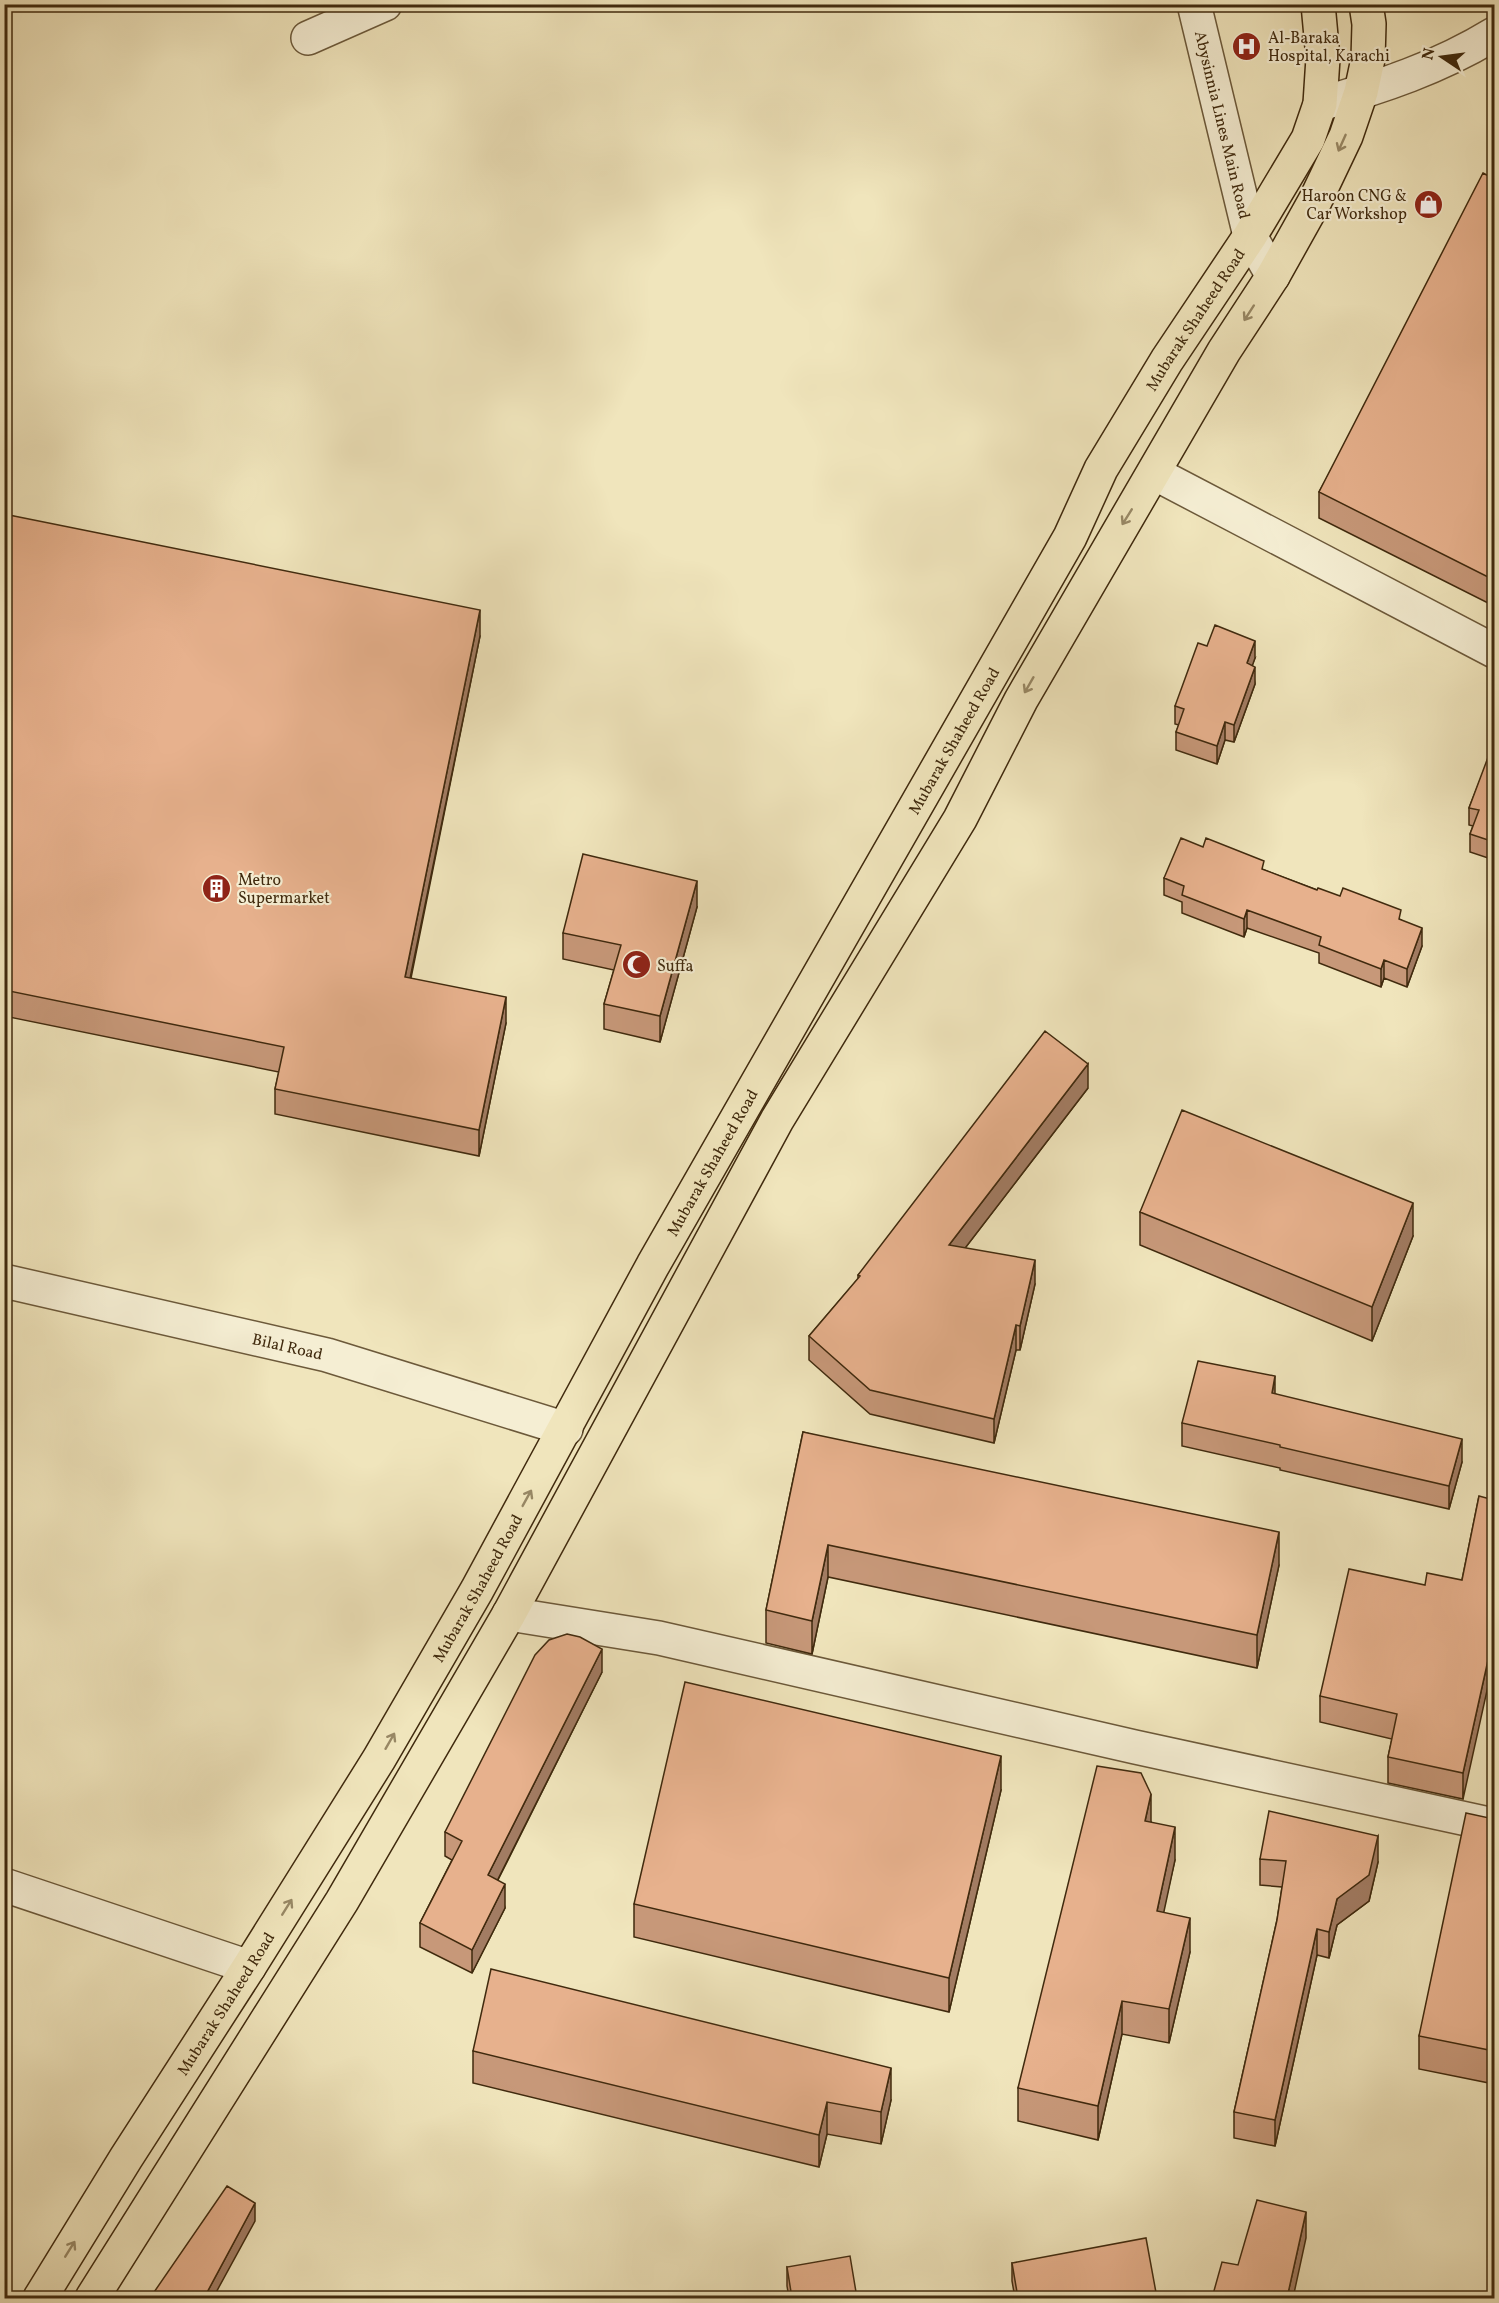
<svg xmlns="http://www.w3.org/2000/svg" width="1499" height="2303" font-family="Vollkorn,serif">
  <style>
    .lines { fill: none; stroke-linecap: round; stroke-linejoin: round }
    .minor-casing { stroke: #6c593a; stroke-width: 36 }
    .major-casing { stroke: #402a0e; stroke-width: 36 }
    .minor { stroke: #f5eed3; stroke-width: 33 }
    .major { stroke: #f0e5bc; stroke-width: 33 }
    .wall { fill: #c79879; stroke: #402a0e; stroke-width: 1.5 }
    .shaded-wall { fill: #a27c63; stroke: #402a0e; stroke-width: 1.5 }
    .building { fill: #e7b18d; stroke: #402a0e; stroke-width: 1.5 }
    .oneway { stroke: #988865 }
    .labels { text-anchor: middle; stroke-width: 4.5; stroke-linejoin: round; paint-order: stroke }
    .poi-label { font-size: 16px; fill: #402a0e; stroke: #f5eed3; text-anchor: start }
    .street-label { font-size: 16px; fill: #402a0e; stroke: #f5eed3 }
  </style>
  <rect width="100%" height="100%" fill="#f0e5bc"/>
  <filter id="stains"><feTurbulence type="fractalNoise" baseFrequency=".00333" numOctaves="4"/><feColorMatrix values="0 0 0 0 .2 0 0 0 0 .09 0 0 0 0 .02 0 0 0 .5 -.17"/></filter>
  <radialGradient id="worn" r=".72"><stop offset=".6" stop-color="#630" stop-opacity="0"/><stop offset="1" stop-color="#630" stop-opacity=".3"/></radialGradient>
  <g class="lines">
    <defs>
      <g id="minor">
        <path id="s1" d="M 1194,4 L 1250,236 L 1273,276"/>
        <path d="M 308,38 L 385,4"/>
        <path d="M 1320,104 C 1381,87 1440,67 1494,34"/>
        <path d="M 1154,473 L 1494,651"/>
        <path id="s2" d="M 4,1281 L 327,1355 L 566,1429"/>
        <path d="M 509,1614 L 659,1638 L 1135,1747 L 1494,1825"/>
        <path d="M 4,1885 L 249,1967"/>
      </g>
      <g id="major">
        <path id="s3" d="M 40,2298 L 126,2158 L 249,1967 L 379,1759 L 477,1590 L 653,1265 L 1070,537 L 1101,469 L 1167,360 L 1250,236 L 1308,139 L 1320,104 L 1323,58 L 1318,4"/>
        <path d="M 92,2298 L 342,1901 L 509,1614 L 777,1120 L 960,819 L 1021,700 L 1224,351 L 1273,276 L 1316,199 L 1346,136 L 1361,92 L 1368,59 L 1369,24 L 1366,4"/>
      </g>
    </defs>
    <use href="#minor" class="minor-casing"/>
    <use href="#major" class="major-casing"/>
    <use href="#minor" class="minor"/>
    <use href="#major" class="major"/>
  </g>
  <path class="wall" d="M 1494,179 L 1494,606 L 1319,518 L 1319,492 Z
    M 4,514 L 480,636 L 411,978 L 506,1023 L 479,1156 L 275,1114 L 275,1089 L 279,1072 L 4,1016 Z
    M 1255,658 L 1252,665 L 1255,684 L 1234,742 L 1225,740 L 1217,764 L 1176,750 L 1176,732 L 1179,725 L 1175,724 L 1175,706 Z
    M 1494,745 L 1494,860 L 1470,852 L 1470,834 L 1473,826 L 1469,825 L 1469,808 Z
    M 1264,870 L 1317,890 L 1401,920 L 1422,946 L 1407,987 L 1384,978 L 1381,987 L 1319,963 L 1319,953 L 1247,928 L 1244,937 L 1182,913 L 1182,902 L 1164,895 L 1164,878 Z
    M 697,907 L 660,1042 L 604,1029 L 604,1004 L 614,970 L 563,959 L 563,933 Z
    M 1088,1088 L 965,1248 L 1035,1284 L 1020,1350 L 1016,1350 L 994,1443 L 870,1414 L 809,1360 L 809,1336 L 858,1279 L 858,1275 Z
    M 1140,1212 L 1413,1236 L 1372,1341 L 1140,1245 Z
    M 1275,1394 L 1462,1462 L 1449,1509 L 1280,1470 L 1280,1468 L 1182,1446 L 1182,1423 Z
    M 803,1432 L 1279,1565 L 1257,1668 L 828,1577 L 812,1654 L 766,1643 L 766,1610 Z
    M 1479,1496 L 1463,1799 L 1388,1783 L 1388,1757 L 1392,1739 L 1320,1722 L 1320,1696 L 1425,1585 L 1462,1580 Z
    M 602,1672 L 498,1880 L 505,1908 L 472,1973 L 420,1947 L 420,1923 L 452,1860 L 445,1856 L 445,1832 Z
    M 1001,1790 L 949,2012 L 634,1937 L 634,1904 Z
    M 1494,1819 L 1494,2084 L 1419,2069 L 1419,2036 Z
    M 1151,1822 L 1175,1860 L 1163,1912 L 1190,1952 L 1169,2043 L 1122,2034 L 1098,2140 L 1018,2121 L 1018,2088 Z
    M 1260,1859 L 1378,1862 L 1369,1901 L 1337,1925 L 1329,1958 L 1317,1955 L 1275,2146 L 1234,2138 L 1234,2112 L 1277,1920 L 1282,1887 L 1260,1885 Z
    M 473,2051 L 891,2100 L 881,2144 L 827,2134 L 819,2167 L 473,2083 Z
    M 1012,2263 L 1157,2298 L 1015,2298 L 1012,2281 Z
    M 787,2267 L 857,2298 L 789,2298 L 787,2286 Z"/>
  <path class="shaded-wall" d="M 480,610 L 480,636 L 405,1003 L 405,977 Z
    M 1255,641 L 1255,658 L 1247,681 L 1247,663 Z
    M 1255,667 L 1255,684 L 1234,742 L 1234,725 Z
    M 1225,722 L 1225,740 L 1217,764 L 1217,746 Z
    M 697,881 L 697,907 L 660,1042 L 660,1016 Z
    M 1247,910 L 1247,928 L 1244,937 L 1244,919 Z
    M 1422,928 L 1422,946 L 1407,987 L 1407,969 Z
    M 1384,960 L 1384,978 L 1381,987 L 1381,969 Z
    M 506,997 L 506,1023 L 479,1156 L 479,1130 Z
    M 1088,1064 L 1088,1088 L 949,1269 L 949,1245 Z
    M 1413,1203 L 1413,1236 L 1372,1341 L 1372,1307 Z
    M 1035,1260 L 1035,1284 L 1020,1350 L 1020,1326 Z
    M 1016,1325 L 1016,1350 L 994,1443 L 994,1419 Z
    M 1275,1376 L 1275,1399 L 1272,1393 Z
    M 1462,1439 L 1462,1462 L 1449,1509 L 1449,1486 Z
    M 1279,1532 L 1279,1565 L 1257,1668 L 1257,1635 Z
    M 828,1545 L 828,1577 L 812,1654 L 812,1621 Z
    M 1494,1633 L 1494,1659 L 1463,1799 L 1463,1773 Z
    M 602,1649 L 602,1672 L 488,1899 L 488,1875 Z
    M 1001,1756 L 1001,1790 L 949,2012 L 949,1978 Z
    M 1151,1794 L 1151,1828 L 1145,1821 Z
    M 1175,1827 L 1175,1860 L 1157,1944 L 1157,1911 Z
    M 1378,1836 L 1378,1862 L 1369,1901 L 1337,1925 L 1329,1958 L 1329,1932 L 1337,1899 Z
    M 505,1884 L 505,1908 L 472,1973 L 472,1950 Z
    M 1190,1918 L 1190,1952 L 1169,2043 L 1169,2009 Z
    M 1317,1929 L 1317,1955 L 1275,2146 L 1275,2120 Z
    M 1122,2001 L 1122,2034 L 1098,2140 L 1098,2106 Z
    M 891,2068 L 891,2100 L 881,2144 L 881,2112 Z
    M 827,2102 L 827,2134 L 819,2167 L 819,2135 Z
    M 255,2203 L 255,2221 L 213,2298 L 204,2298 Z
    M 1306,2212 L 1306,2238 L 1293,2298 L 1287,2298 Z"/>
  <path class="building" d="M 1483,173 L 1494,179 L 1494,580 L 1319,492 Z
    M 4,514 L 480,610 L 405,977 L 506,997 L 479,1130 L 275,1089 L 284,1047 L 4,990 Z
    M 1215,625 L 1255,641 L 1247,663 L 1255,667 L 1234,725 L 1225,722 L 1217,746 L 1176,732 L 1184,709 L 1175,706 L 1198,643 L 1207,646 Z
    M 1493,744 L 1494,745 L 1494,842 L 1470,834 L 1479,810 L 1469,808 Z
    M 1181,838 L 1203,847 L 1206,838 L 1264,861 L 1262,869 L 1317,890 L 1318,888 L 1340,896 L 1343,888 L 1401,910 L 1399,919 L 1422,928 L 1407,969 L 1384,960 L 1381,969 L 1319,945 L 1321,937 L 1247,910 L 1244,919 L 1182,895 L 1184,886 L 1164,878 Z
    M 583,854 L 697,881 L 660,1016 L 604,1004 L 621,945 L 563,933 Z
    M 1045,1031 L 1088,1064 L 949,1245 L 1035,1260 L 1020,1326 L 1016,1325 L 994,1419 L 870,1390 L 809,1336 L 860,1276 L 858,1275 Z
    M 1182,1110 L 1413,1203 L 1372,1307 L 1140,1212 Z
    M 1198,1361 L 1275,1376 L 1272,1393 L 1462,1439 L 1449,1486 L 1280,1447 L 1280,1445 L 1182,1423 Z
    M 803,1432 L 1279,1532 L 1257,1635 L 828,1545 L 812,1621 L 766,1610 Z
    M 1479,1496 L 1494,1500 L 1494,1633 L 1463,1773 L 1388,1757 L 1397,1714 L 1320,1696 L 1349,1569 L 1425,1585 L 1427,1573 L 1462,1580 Z
    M 567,1634 L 580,1637 L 602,1649 L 488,1875 L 505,1884 L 472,1950 L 420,1923 L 462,1841 L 445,1832 L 535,1655 L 549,1640 Z
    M 685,1682 L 1001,1756 L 949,1978 L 634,1904 Z
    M 1097,1766 L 1141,1773 L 1151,1794 L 1145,1821 L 1175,1827 L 1157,1911 L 1190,1918 L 1169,2009 L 1122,2001 L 1098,2106 L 1018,2088 Z
    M 1269,1811 L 1378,1836 L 1369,1875 L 1337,1899 L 1329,1932 L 1317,1929 L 1275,2120 L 1234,2112 L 1277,1920 L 1286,1861 L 1260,1859 Z
    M 1466,1813 L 1494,1819 L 1494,2051 L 1419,2036 Z
    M 491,1969 L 891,2068 L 881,2112 L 827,2102 L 819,2135 L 473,2051 Z
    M 227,2186 L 255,2203 L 204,2298 L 150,2298 Z
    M 1257,2200 L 1306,2212 L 1287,2298 L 1212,2298 L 1222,2262 L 1238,2265 Z
    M 1146,2238 L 1157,2298 L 1018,2298 L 1012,2263 Z
    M 850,2256 L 857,2298 L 792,2298 L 787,2267 Z"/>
  <defs><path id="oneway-shaft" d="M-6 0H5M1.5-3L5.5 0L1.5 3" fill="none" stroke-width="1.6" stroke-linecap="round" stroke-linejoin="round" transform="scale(1.5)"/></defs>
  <g class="oneway">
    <use href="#oneway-shaft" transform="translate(1342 143) rotate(114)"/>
    <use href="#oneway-shaft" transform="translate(1249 313) rotate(123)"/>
    <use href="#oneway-shaft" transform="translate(1127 517) rotate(122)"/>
    <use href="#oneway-shaft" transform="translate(1029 685) rotate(120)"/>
    <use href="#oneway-shaft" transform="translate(527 1498) rotate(-61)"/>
    <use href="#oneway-shaft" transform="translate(390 1741) rotate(-60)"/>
    <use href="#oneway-shaft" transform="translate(287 1907) rotate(-58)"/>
    <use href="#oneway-shaft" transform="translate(70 2249) rotate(-58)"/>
  </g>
  <defs>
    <symbol id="hospital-disc" viewBox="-11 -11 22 22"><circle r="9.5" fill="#8f2418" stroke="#f5eed3"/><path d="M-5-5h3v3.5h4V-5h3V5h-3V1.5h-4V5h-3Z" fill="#fff"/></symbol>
    <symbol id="shop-disc" viewBox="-11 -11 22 22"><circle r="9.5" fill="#8f2418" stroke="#f5eed3"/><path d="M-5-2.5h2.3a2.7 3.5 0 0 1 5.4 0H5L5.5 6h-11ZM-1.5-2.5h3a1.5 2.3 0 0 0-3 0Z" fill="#fff"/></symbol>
    <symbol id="building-disc" viewBox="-11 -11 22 22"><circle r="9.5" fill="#8f2418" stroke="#f5eed3"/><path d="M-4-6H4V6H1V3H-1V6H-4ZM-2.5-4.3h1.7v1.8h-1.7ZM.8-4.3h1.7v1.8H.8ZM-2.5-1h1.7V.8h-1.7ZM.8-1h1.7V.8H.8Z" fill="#fff"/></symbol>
    <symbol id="mosque-disc" viewBox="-11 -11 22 22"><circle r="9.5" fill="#8f2418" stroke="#f5eed3"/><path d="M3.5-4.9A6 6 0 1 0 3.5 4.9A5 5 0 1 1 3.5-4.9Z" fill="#fff"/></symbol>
  </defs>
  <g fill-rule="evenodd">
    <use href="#hospital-disc" x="1230" y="30" width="33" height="33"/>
    <use href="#shop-disc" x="1412" y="188" width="33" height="33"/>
    <use href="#building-disc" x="200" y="872" width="33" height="33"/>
    <use href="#mosque-disc" x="620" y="948" width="33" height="33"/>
  </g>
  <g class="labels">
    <g class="poi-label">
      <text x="1268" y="43">Al-Baraka<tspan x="1268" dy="18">Hospital, Karachi</tspan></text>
      <text x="1407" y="201" text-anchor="end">Haroon CNG &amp;<tspan x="1407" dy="18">Car Workshop</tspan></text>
      <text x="238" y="885">Metro<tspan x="238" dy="18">Supermarket</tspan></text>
      <text x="657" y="971">Suffa</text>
    </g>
    <g class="street-label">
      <text dy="6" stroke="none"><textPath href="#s1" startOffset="124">Abysinnia Lines Main Road</textPath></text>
      <text dy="6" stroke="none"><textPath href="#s3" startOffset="2292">Mubarak Shaheed Road</textPath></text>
      <text dy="6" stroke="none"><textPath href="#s3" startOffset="1806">Mubarak Shaheed Road</textPath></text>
      <text dy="6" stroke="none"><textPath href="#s3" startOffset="1320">Mubarak Shaheed Road</textPath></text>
      <text dy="6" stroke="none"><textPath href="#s2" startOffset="291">Bilal Road</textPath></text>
      <text dy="6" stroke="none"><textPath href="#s3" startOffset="834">Mubarak Shaheed Road</textPath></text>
      <text dy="6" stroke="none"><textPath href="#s3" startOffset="348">Mubarak Shaheed Road</textPath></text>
    </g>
  </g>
  <rect width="1499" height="2303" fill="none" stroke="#f0e5bc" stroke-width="24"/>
  <rect x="6" y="6" width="1487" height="2291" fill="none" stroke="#402a0e" stroke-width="3"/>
  <rect x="12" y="12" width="1475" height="2279" fill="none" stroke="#402a0e" stroke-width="1.5"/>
  <g transform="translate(1442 57) rotate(283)" stroke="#f5eed3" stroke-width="4.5" paint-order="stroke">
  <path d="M0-4.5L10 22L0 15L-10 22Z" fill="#402a0e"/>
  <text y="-9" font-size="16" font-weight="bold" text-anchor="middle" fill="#402a0e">N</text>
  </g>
  <rect width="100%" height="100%" filter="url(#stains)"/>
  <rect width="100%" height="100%" fill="url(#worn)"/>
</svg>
